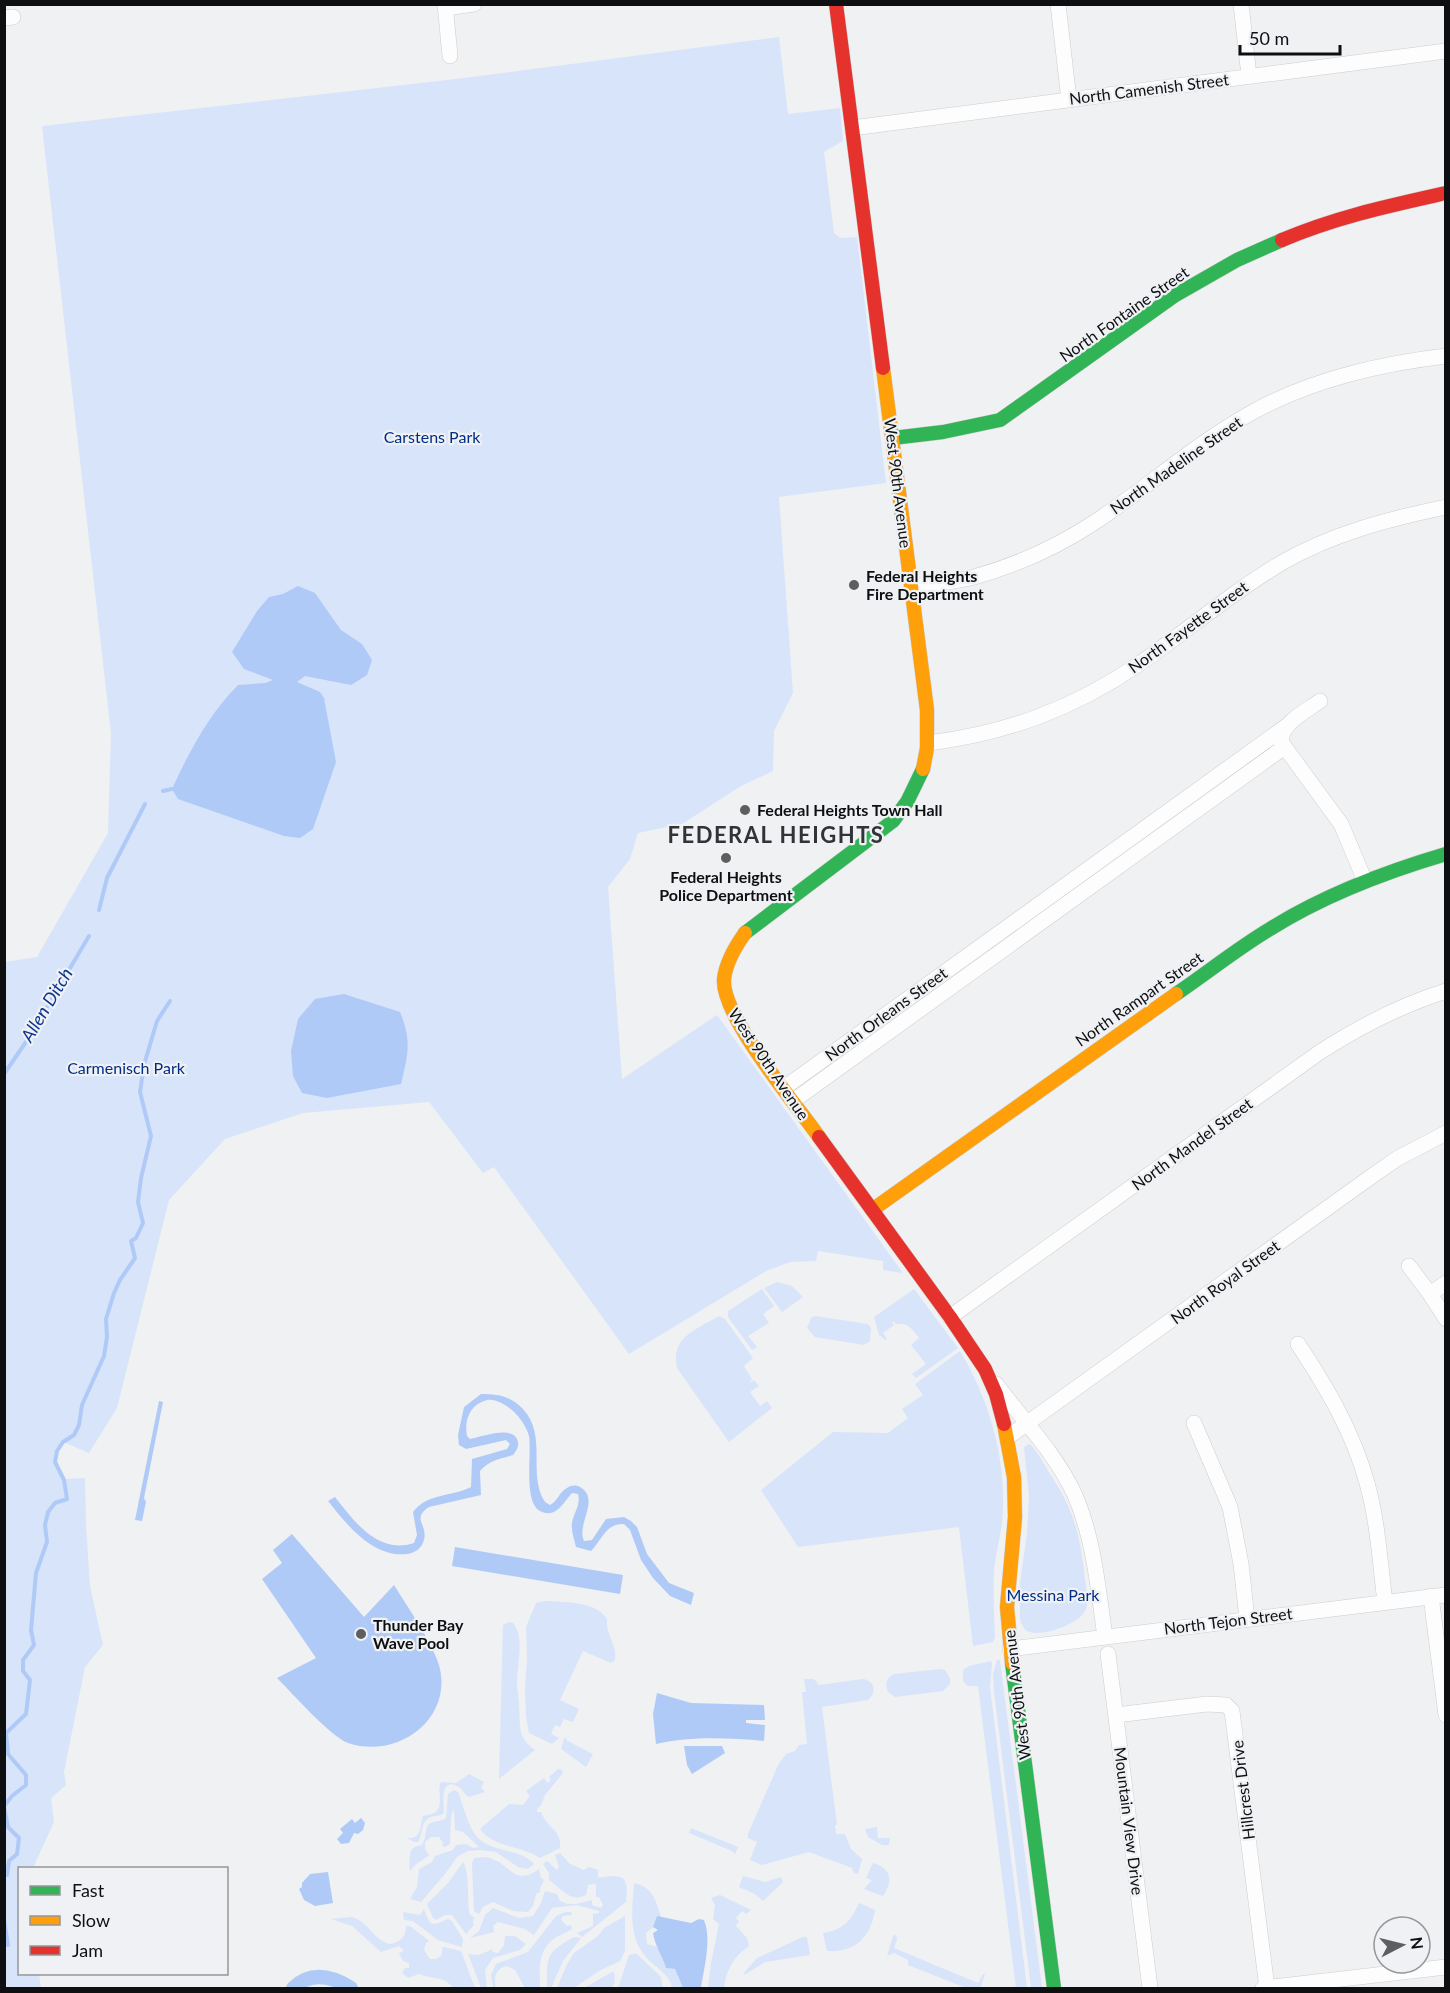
<svg xmlns="http://www.w3.org/2000/svg" width="1450" height="1993" font-family="Lato,sans-serif">
  <style>
    .green { fill: #d8e4fa }
    .water { fill: #b0caf7 }
    .lines { fill: none; stroke-linecap: round; stroke-linejoin: round }
    .stream { stroke: #b0caf7; stroke-width: 4 }
    .canal { stroke: #b0caf7; stroke-width: 14 }
    .street-casing { stroke: #cccdce; stroke-width: 16 }
    .fast-casing { stroke: #cccdce; stroke-width: 15 }
    .slow-casing { stroke: #cccdce; stroke-width: 15 }
    .jam-casing { stroke: #cccdce; stroke-width: 15 }
    .street { stroke: #fdfdfd; stroke-width: 15 }
    .fast { stroke: #30b455; stroke-width: 14 }
    .slow { stroke: #ff9f0a; stroke-width: 14 }
    .jam { stroke: #e5322d; stroke-width: 14 }
    .poi-dot { fill: #5d5e5f; stroke: #eff1f4; stroke-width: 2 }
    .labels { text-anchor: middle; stroke-width: 4.5; stroke-linejoin: round; paint-order: stroke }
    .street-label { font-size: 16px; fill: #0e0f10; stroke: #eff1f4 }
    .park-label { font-size: 16px; fill: #012d86; stroke: #eff1f4 }
    .poi-label { font-size: 16px; font-weight: bold; fill: #0e0f10; stroke: #eff1f4; text-anchor: start }
    .water-label { font-size: 18px; font-style: italic; fill: #093790; stroke: #eff1f4 }
    .district-label { font-size: 22px; font-weight: bold; letter-spacing: 1.5px; fill: #313336; stroke: #eff1f4 }
  </style>
  <rect width="100%" height="100%" fill="#f0f1f3"/>
  <path class="green" d="M 779,37 L 788,114 L 840,108 L 843,141 L 824,152 L 834,233 L 840,238 L 857,237 L 886,483 L 779,497 L 793,693 L 774,731 L 773,771 L 741,786 L 682,824 L 638,833 L 630,859 L 608,887 L 622,1079 L 717,1015 L 903,1273 L 883,1270 L 883,1261 L 818,1251 L 816,1261 L 790,1262 L 766,1271 L 629,1354 L 494,1167 L 483,1173 L 429,1102 L 303,1113 L 225,1139 L 169,1200 L 117,1408 L 89,1453 L 63,1442 L 57,1451 L 55,1462 L 64,1479 L 85,1478 L 86,1525 L 90,1586 L 103,1645 L 85,1667 L 64,1772 L 66,1785 L 51,1798 L 54,1822 L 33,1868 L 20,1868 L 20,1974 L 39,1974 L 41,1988 L 5,1988 L 5,962 L 37,957 L 108,833 L 111,733 L 42,126 L 456,79 Z
    M 777,1282 L 792,1286 L 803,1297 L 782,1312 L 764,1288 Z
    M 762,1289 L 774,1306 L 763,1314 L 769,1323 L 748,1336 L 757,1347 L 752,1350 L 728,1317 L 728,1311 Z
    M 914,1289 L 958,1348 L 916,1378 L 912,1374 L 926,1364 L 911,1345 L 919,1338 C 912,1329 908,1322 896,1324 L 894,1321 L 892,1323 L 894,1325 L 883,1333 L 887,1339 L 885,1340 L 879,1335 L 874,1317 Z
    M 719,1316 L 725,1319 L 753,1358 L 744,1366 L 752,1379 L 750,1381 L 751,1382 L 754,1380 L 759,1386 L 750,1392 L 760,1406 L 767,1401 L 772,1408 L 729,1442 L 677,1368 C 670,1337 696,1330 719,1316 Z
    M 815,1316 L 868,1324 L 871,1328 L 870,1341 L 864,1345 L 815,1337 L 807,1328 L 811,1318 Z
    M 960,1351 C 990,1401 1008,1463 1002,1523 C 1000,1539 995,1556 994,1573 C 993,1594 994,1616 995,1637 L 993,1642 L 973,1646 L 959,1527 L 798,1547 L 761,1490 L 833,1432 L 888,1433 L 908,1418 L 902,1409 L 923,1395 L 915,1384 Z
    M 1030,1444 C 1037,1451 1043,1462 1048,1471 C 1074,1509 1080,1534 1085,1579 C 1086,1589 1090,1602 1085,1611 C 1078,1625 1039,1638 1027,1631 C 1023,1628 1021,1624 1020,1619 L 1020,1583 L 1027,1534 L 1029,1496 L 1024,1447 Z
    M 545,1601 C 565,1602 596,1601 607,1619 C 606,1637 617,1643 615,1660 L 611,1663 L 583,1651 L 560,1700 L 579,1709 L 573,1722 L 564,1719 L 560,1727 L 555,1725 L 551,1734 L 559,1738 L 552,1744 L 529,1733 L 526,1717 L 525,1687 L 527,1660 L 526,1627 L 536,1603 Z
    M 510,1622 L 513,1623 C 525,1638 517,1664 517,1682 C 517,1690 519,1697 519,1705 C 521,1727 516,1736 535,1750 L 499,1779 L 503,1625 Z
    M 997,1660 L 1000,1660 L 1042,1988 L 1031,1988 L 994,1692 L 993,1674 Z
    M 991,1661 L 992,1664 L 990,1687 L 1027,1988 L 1016,1988 L 978,1686 L 968,1686 L 963,1681 L 963,1670 L 969,1666 Z
    M 940,1669 L 945,1670 L 950,1678 L 950,1684 L 943,1691 L 895,1697 L 888,1692 C 885,1684 886,1678 894,1674 Z
    M 804,1679 L 814,1679 L 819,1685 L 863,1679 C 875,1681 877,1692 868,1700 L 822,1707 L 837,1825 L 835,1825 L 836,1834 L 845,1834 L 851,1849 L 862,1859 L 858,1874 L 854,1873 L 852,1868 L 809,1852 L 762,1865 L 750,1860 L 757,1842 L 748,1838 L 748,1834 L 779,1763 L 786,1754 L 795,1751 L 799,1745 L 807,1744 L 802,1692 L 806,1692 Z
    M 564,1738 L 567,1738 L 566,1740 L 593,1754 L 586,1767 L 561,1749 Z
    M 558,1769 L 562,1770 L 563,1773 L 545,1795 L 541,1805 L 537,1809 L 537,1812 L 541,1812 C 546,1827 562,1830 560,1848 L 540,1858 C 523,1846 492,1847 480,1829 L 509,1804 L 523,1805 L 530,1796 L 526,1791 L 544,1778 L 548,1783 L 551,1780 L 549,1777 Z
    M 469,1774 L 484,1782 L 481,1788 L 485,1792 L 469,1797 C 465,1795 463,1790 459,1787 C 439,1775 444,1806 444,1813 C 439,1817 434,1815 429,1818 C 420,1823 423,1835 418,1842 L 414,1842 L 407,1838 C 423,1839 419,1827 423,1816 C 426,1815 429,1815 432,1814 C 446,1809 436,1791 441,1782 L 456,1783 Z
    M 454,1790 L 458,1792 C 464,1806 467,1825 477,1837 C 492,1853 520,1848 534,1864 L 528,1869 L 518,1867 L 496,1852 L 480,1850 L 468,1851 L 458,1856 L 445,1874 L 421,1902 L 410,1899 L 417,1887 L 419,1869 L 432,1862 L 435,1856 L 453,1850 L 456,1845 L 466,1844 L 473,1848 L 479,1847 L 463,1832 L 455,1830 L 454,1809 L 451,1816 L 450,1844 L 445,1847 L 442,1846 L 443,1843 L 439,1837 L 431,1837 L 425,1842 L 425,1849 L 429,1855 L 427,1857 L 415,1865 L 410,1871 C 409,1867 409,1850 413,1848 C 416,1846 419,1846 422,1845 C 426,1839 425,1830 428,1825 C 433,1820 441,1822 446,1818 L 448,1794 Z
    M 877,1827 L 878,1838 L 890,1838 L 889,1845 L 882,1845 L 868,1837 L 865,1829 Z
    M 691,1828 L 738,1847 L 735,1854 L 732,1851 L 689,1833 Z
    M 560,1853 L 570,1864 L 584,1870 L 589,1867 L 598,1870 L 598,1877 C 607,1878 615,1873 624,1879 L 627,1888 L 626,1902 L 582,1937 L 577,1933 L 593,1926 L 593,1914 L 599,1913 L 599,1911 L 576,1905 L 552,1908 L 534,1935 L 525,1929 L 498,1922 L 493,1926 L 494,1932 L 470,1938 L 479,1931 L 485,1915 L 493,1908 L 519,1918 L 533,1916 L 541,1903 L 545,1891 L 557,1894 L 560,1901 L 568,1904 L 576,1904 L 592,1900 L 592,1905 L 601,1908 L 603,1905 L 599,1897 L 596,1897 L 596,1884 L 588,1885 L 586,1895 C 570,1903 562,1889 549,1880 L 549,1873 L 543,1864 L 547,1861 L 557,1870 L 559,1867 L 555,1855 Z
    M 486,1857 C 511,1862 513,1888 539,1869 L 541,1878 L 544,1880 L 540,1888 L 540,1892 L 536,1894 L 533,1906 L 528,1912 L 513,1911 L 493,1902 L 483,1907 L 479,1914 L 474,1911 L 472,1864 L 474,1858 Z
    M 463,1862 C 471,1875 466,1900 470,1915 L 474,1917 L 473,1924 L 474,1925 L 466,1934 L 452,1915 L 445,1915 L 436,1920 L 433,1918 L 427,1904 L 448,1883 Z
    M 873,1863 C 891,1868 894,1881 883,1896 L 864,1889 L 872,1880 L 866,1878 Z
    M 743,1876 L 765,1882 L 781,1877 L 783,1882 L 763,1901 L 755,1894 L 739,1887 Z
    M 634,1883 C 653,1887 656,1901 661,1917 L 657,1916 L 653,1927 L 646,1933 L 647,1944 L 657,1947 L 666,1968 L 675,1969 L 683,1988 L 672,1988 C 670,1976 661,1971 652,1963 C 627,1941 632,1913 634,1883 Z
    M 720,1895 L 751,1910 L 746,1914 L 742,1911 L 736,1918 L 739,1921 L 736,1926 L 747,1938 L 749,1946 C 734,1956 726,1970 724,1988 L 708,1988 L 711,1963 L 719,1924 L 713,1919 L 715,1905 L 711,1898 Z
    M 859,1903 L 875,1910 C 871,1937 855,1953 827,1951 L 823,1933 C 843,1930 851,1921 859,1903 Z
    M 424,1909 C 430,1927 432,1926 448,1919 L 452,1921 L 463,1939 L 462,1947 L 438,1940 L 413,1921 L 404,1920 L 403,1912 L 420,1915 Z
    M 565,1912 L 571,1912 L 572,1915 L 563,1916 L 561,1920 L 567,1926 L 571,1925 L 572,1929 C 566,1933 557,1936 551,1941 C 537,1954 540,1971 540,1988 L 525,1988 L 515,1970 L 507,1966 C 496,1968 493,1978 496,1988 L 493,1988 L 491,1975 L 496,1964 L 528,1952 L 556,1916 Z
    M 625,1916 L 625,1951 L 620,1961 L 599,1971 L 574,1988 L 557,1988 L 567,1964 L 574,1953 L 598,1936 L 604,1928 Z
    M 351,1917 C 370,1922 371,1938 389,1944 C 400,1943 406,1937 406,1926 L 410,1926 L 429,1941 L 426,1943 L 424,1950 L 430,1959 L 436,1959 L 441,1956 L 443,1947 L 461,1951 L 475,1988 L 453,1988 C 446,1976 429,1979 419,1974 L 408,1978 L 402,1973 L 405,1968 L 409,1968 L 409,1963 L 403,1961 L 399,1953 L 404,1951 L 399,1946 L 381,1952 L 352,1926 L 331,1919 Z
    M 896,1935 L 897,1939 L 894,1948 L 978,1983 L 983,1974 L 985,1974 L 981,1987 L 966,1988 L 908,1965 L 908,1960 L 894,1953 L 887,1956 L 893,1936 Z
    M 505,1936 L 515,1936 L 526,1944 L 520,1950 L 493,1958 L 485,1970 L 487,1988 L 481,1988 L 468,1954 L 479,1955 L 493,1949 L 492,1952 L 498,1953 L 504,1945 Z
    M 574,1937 L 581,1938 L 563,1961 L 551,1988 L 547,1988 C 547,1957 545,1953 574,1937 Z
    M 803,1937 L 807,1937 L 810,1955 L 765,1962 L 746,1974 L 743,1974 L 757,1958 Z
    M 633,1954 L 637,1954 L 661,1977 L 663,1988 L 618,1988 L 629,1955 Z
    M 612,1972 L 614,1972 L 615,1982 L 612,1988 L 584,1988 Z"/>
  <path class="water" d="M 298,586 L 315,593 L 341,630 L 362,644 L 372,660 L 367,675 L 351,685 L 305,676 L 297,682 L 320,692 L 324,698 L 336,762 L 313,829 L 300,838 L 284,836 L 178,799 L 172,789 C 189,752 209,714 238,685 L 265,683 L 273,680 L 244,669 L 232,652 L 257,611 L 269,597 L 283,594 Z
    M 344,994 L 400,1012 C 412,1041 408,1054 401,1084 L 327,1098 L 302,1093 L 293,1076 L 291,1051 L 298,1019 L 315,999 Z
    M 481,1394 C 498,1394 511,1396 523,1409 C 548,1436 527,1474 545,1502 L 550,1505 C 558,1501 559,1492 567,1488 C 571,1485 576,1485 580,1487 C 601,1499 576,1524 584,1541 L 592,1540 L 606,1519 L 624,1517 L 631,1521 L 637,1527 L 647,1554 L 669,1583 L 694,1593 L 691,1605 L 670,1596 L 653,1578 L 641,1560 L 630,1530 L 624,1524 C 606,1523 602,1540 591,1551 L 576,1547 C 574,1539 571,1531 572,1523 C 574,1512 581,1505 578,1494 L 572,1493 C 563,1503 556,1519 540,1511 C 523,1502 532,1453 529,1436 C 526,1425 517,1413 508,1407 C 502,1403 494,1399 487,1400 C 470,1404 464,1420 467,1436 L 470,1439 C 482,1437 515,1424 518,1442 C 519,1447 516,1451 513,1455 C 500,1459 489,1460 480,1471 L 481,1495 L 429,1507 C 411,1519 428,1524 424,1540 C 422,1548 415,1553 407,1554 C 373,1558 347,1525 328,1501 L 335,1497 C 354,1521 378,1555 414,1543 L 417,1535 L 413,1512 C 427,1493 451,1497 471,1487 L 472,1459 L 507,1449 L 510,1444 L 506,1440 L 466,1449 L 459,1445 L 458,1435 L 464,1407 Z
    M 159,1401 L 163,1402 L 144,1498 L 146,1502 L 142,1521 L 135,1520 Z
    M 292,1534 L 364,1617 L 394,1585 C 407,1606 432,1642 439,1665 C 454,1718 398,1760 348,1743 C 331,1737 292,1693 277,1678 L 316,1658 L 262,1579 L 282,1563 L 273,1550 Z
    M 455,1547 L 623,1575 L 620,1594 L 452,1566 Z
    M 657,1693 L 691,1703 L 764,1705 L 765,1720 L 746,1720 L 746,1723 L 765,1725 L 764,1741 C 727,1738 693,1736 656,1744 L 653,1714 Z
    M 684,1746 L 722,1746 L 725,1753 L 692,1774 L 687,1765 Z
    M 361,1818 L 365,1823 L 363,1830 L 358,1834 L 354,1833 L 349,1843 L 341,1844 L 337,1839 L 343,1833 L 340,1829 L 352,1819 L 355,1823 Z
    M 328,1872 L 333,1903 L 315,1906 L 304,1900 L 299,1889 L 302,1887 L 302,1883 L 310,1874 Z
    M 657,1916 L 691,1923 L 699,1919 L 704,1920 C 712,1940 704,1967 701,1988 L 683,1988 L 675,1969 L 666,1968 C 662,1956 655,1946 653,1933 L 658,1930 L 653,1927 Z"/>
  <g class="lines">
    <path class="stream" d="M 163,791 L 172,789
      M 99,910 L 107,878 L 145,804
      M 4,1074 L 30,1036 L 89,936
      M 4,1806 L 12,1796 L 26,1785 L 26,1775 L 8,1754 L 6,1733 L 26,1714 L 30,1680 L 23,1671 L 23,1660 L 34,1645 L 31,1630 L 36,1573 L 47,1542 L 45,1525 L 48,1512 L 55,1503 L 67,1499 L 64,1480 L 55,1462 L 57,1451 L 63,1442 L 74,1435 L 79,1425 L 82,1405 L 104,1356 L 107,1337 L 106,1319 L 114,1293 L 120,1280 L 135,1258 L 131,1241 L 136,1238 L 143,1223 L 138,1202 L 141,1178 L 151,1136 L 140,1092 L 144,1065 L 157,1021 L 170,1001
      M 4,1807 L 8,1827 L 19,1838 L 17,1854 L 9,1861 L 7,1875
      M 4,1920 L 8,1945 L 4,1944"/>
    <path class="canal" d="M 293,1988 C 311,1971 332,1976 351,1988"/>
    <defs>
      <path id="street" d="M 445,4 L 450,56
        M 1058,4 L 1069,100
        M 1241,4 L 1249,76
        M 445,8 L 474,4
        M 4,18 L 13,17
        M 852,128 L 1446,51
        M 912,587 C 932,584 954,582 974,577 C 1017,565 1061,545 1098,520 C 1149,486 1197,443 1251,413 C 1310,380 1378,364 1446,356
        M 1320,701 C 1306,711 1281,723 1281,742 L 1341,824 L 1365,881
        M 929,743 C 1007,733 1073,709 1139,664 C 1187,631 1232,592 1283,562 C 1334,533 1389,519 1446,507
        M 784,1088 L 1288,725
        M 793,1101 L 1283,748
        M 1409,1266 L 1430,1294 L 1446,1319
        M 1430,1294 L 1446,1283
        M 950,1317 L 1320,1052 C 1359,1027 1401,1005 1446,991
        M 1298,1344 C 1327,1388 1353,1432 1367,1483 C 1378,1522 1380,1563 1385,1602
        M 996,1384 C 1022,1419 1055,1453 1074,1493 C 1094,1538 1098,1588 1105,1637
        M 1194,1423 L 1230,1507 L 1241,1564 L 1247,1619
        M 1008,1437 L 1372,1176 L 1398,1158 L 1446,1133
        M 1431,1596 L 1446,1715
        M 1010,1649 L 1446,1595
        M 1108,1654 L 1150,1988
        M 1116,1715 L 1207,1704 L 1226,1705 L 1232,1711 L 1267,1988
        M 1263,1988 L 1446,1967"/>
      <path id="fast" d="M 893,438 L 943,432 L 1000,420 L 1174,296 L 1237,260 L 1282,240
        M 745,933 L 893,821 L 907,802 L 923,769
        M 1176,994 C 1207,973 1238,948 1270,929 C 1324,895 1385,872 1446,854
        M 1012,1663 L 1054,1988"/>
      <path id="slow" d="M 883,368 L 927,710 L 927,748 L 923,769
        M 745,933 C 735,947 726,962 724,979 C 721,1016 796,1104 819,1137
        M 872,1210 L 1176,994
        M 1004,1424 L 1014,1477 L 1015,1517 L 1007,1607 L 1012,1663"/>
      <path id="jam" d="M 836,4 L 883,368
        M 1282,240 C 1336,217 1388,206 1446,193
        M 819,1137 L 950,1317 L 985,1369 L 996,1394 L 1004,1424"/>
    </defs>
    <use href="#street" class="street-casing"/>
    <use href="#fast" class="fast-casing"/>
    <use href="#slow" class="slow-casing"/>
    <use href="#jam" class="jam-casing"/>
    <use href="#street" class="street"/>
    <use href="#fast" class="fast"/>
    <use href="#slow" class="slow"/>
    <use href="#jam" class="jam"/>
  </g>
  <g class="poi-dot">
    <circle cx="854" cy="585" r="6"/>
    <circle cx="745" cy="810" r="6"/>
    <circle cx="726" cy="858" r="6"/>
    <circle cx="361" cy="1634" r="6"/>
  </g>
  <g class="labels">
    <g class="street-label">
      <text transform="translate(1149 89) rotate(-7)" y="6">North Camenish Street</text>
      <text transform="translate(1124 314) rotate(-35)" y="6">North Fontaine Street</text>
      <text transform="translate(1176 465) rotate(-35)" y="6">North Madeline Street</text>
      <text transform="translate(898 483) rotate(83)" y="6">West 90th Avenue</text>
      <text transform="translate(1188 627) rotate(-36)" y="6">North Fayette Street</text>
      <text transform="translate(1139 999) rotate(-35)" y="6">North Rampart Street</text>
      <text transform="translate(886 1014) rotate(-36)" y="6">North Orleans Street</text>
      <text transform="translate(769 1064) rotate(56)" y="6">West 90th Avenue</text>
      <text transform="translate(1192 1144) rotate(-36)" y="6">North Mandel Street</text>
      <text transform="translate(1225 1282) rotate(-36)" y="6">North Royal Street</text>
      <text transform="translate(1228 1621) rotate(-7)" y="6">North Tejon Street</text>
      <text transform="translate(1017 1695) rotate(-97)" y="6">West 90th Avenue</text>
      <text transform="translate(1243 1790) rotate(-97)" y="6">Hillcrest Drive</text>
      <text transform="translate(1129 1821) rotate(83)" y="6">Mountain View Drive</text>
    </g>
    <g class="park-label">
      <text x="432" y="443">Carstens Park</text>
      <text x="126" y="1074">Carmenisch Park</text>
      <text x="1053" y="1601">Messina Park</text>
    </g>
    <g class="poi-label">
      <text x="866" y="582">Federal Heights<tspan x="866" dy="18">Fire Department</tspan></text>
      <text x="757" y="816">Federal Heights Town Hall</text>
      <text x="726" y="883" text-anchor="middle">Federal Heights<tspan x="726" dy="18">Police Department</tspan></text>
      <text x="373" y="1631">Thunder Bay<tspan x="373" dy="18">Wave Pool</tspan></text>
    </g>
    <g class="water-label">
      <text transform="translate(47 1005) rotate(-59)" y="6">Allen Ditch</text>
    </g>
    <g class="district-label">
      <text x="776" y="843">FEDERAL HEIGHTS</text>
    </g>
  </g>
  <rect width="1450" height="1993" fill="none" stroke="#0e0f10" stroke-width="12"/>
  <rect x="18" y="1867" width="210" height="108" fill="#eff1f4" stroke="#959799" stroke-width="1.5"/>
  <rect x="30" y="1886" width="30" height="9" fill="#30b455" stroke="#959799" stroke-width="1.5"/>
  <text x="72" y="1897" font-size="18" fill="#0e0f10">Fast</text>
  <rect x="30" y="1916" width="30" height="9" fill="#ff9f0a" stroke="#959799" stroke-width="1.5"/>
  <text x="72" y="1927" font-size="18" fill="#0e0f10">Slow</text>
  <rect x="30" y="1946" width="30" height="9" fill="#e5322d" stroke="#959799" stroke-width="1.5"/>
  <text x="72" y="1957" font-size="18" fill="#0e0f10">Jam</text>
  <g transform="translate(1402 1945) rotate(83)"><circle r="28" fill="#eff1f4" stroke="#959799" stroke-width="1.5"/>
  <path d="M0-4.5L10 22L0 15L-10 22Z" fill="#5d5e5f"/>
  <text y="-9" font-size="16" font-weight="bold" text-anchor="middle" fill="#0e0f10">N</text>
  </g>
  <path d="M1240 45v9h100v-9" fill="none" stroke="#0e0f10" stroke-width="3"/>
  <text x="1249" y="45" font-size="18" fill="#0e0f10" stroke="#eff1f4" stroke-width="4.5" paint-order="stroke">50 m</text>
</svg>
